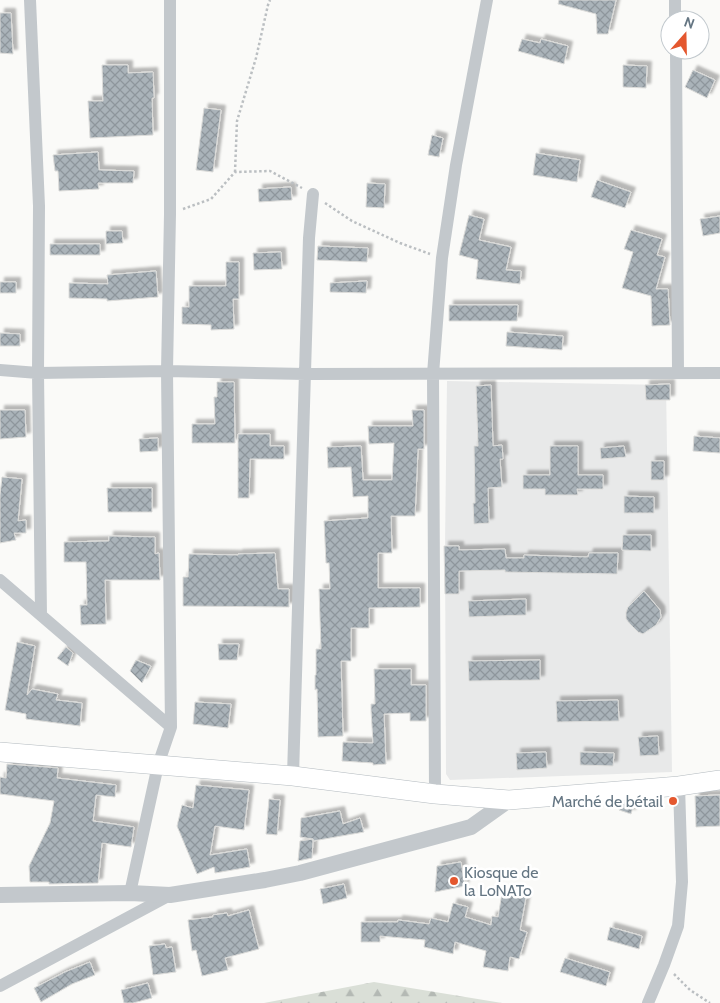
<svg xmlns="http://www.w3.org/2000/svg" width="720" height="1003" font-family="Cabin,sans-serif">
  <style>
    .built { fill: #e8e9e9 }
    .forest { fill: url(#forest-firs) }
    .building { fill: url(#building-cross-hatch); stroke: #dcdcda; filter: url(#shadow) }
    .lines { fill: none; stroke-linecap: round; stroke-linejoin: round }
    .secondary-casing { stroke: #b3babf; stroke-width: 20 }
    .path { stroke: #bbbfc2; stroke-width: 2.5; stroke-dasharray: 2.5 2.5; stroke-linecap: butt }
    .minor { stroke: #c3c8cc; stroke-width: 12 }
    .tertiary { stroke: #c3c8cc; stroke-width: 16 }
    .secondary { stroke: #fff; stroke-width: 19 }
    .poi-dot { fill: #e4572e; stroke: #fff; stroke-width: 2 }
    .labels { text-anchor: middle; stroke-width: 5; stroke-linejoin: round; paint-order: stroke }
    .poi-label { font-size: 16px; fill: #657683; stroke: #fff; text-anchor: end }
  </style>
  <defs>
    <pattern id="forest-firs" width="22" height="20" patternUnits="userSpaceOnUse" patternTransform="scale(1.25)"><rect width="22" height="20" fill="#dadfd7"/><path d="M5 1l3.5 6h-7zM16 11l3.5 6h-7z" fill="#b4b9b4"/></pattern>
    <pattern id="building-cross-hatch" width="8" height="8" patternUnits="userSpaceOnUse" patternTransform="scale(1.25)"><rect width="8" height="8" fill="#aab3b9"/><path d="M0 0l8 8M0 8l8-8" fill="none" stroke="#8e969c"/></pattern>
    <filter id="shadow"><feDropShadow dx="4.5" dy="-4.5" stdDeviation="1" flood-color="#0004"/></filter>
  </defs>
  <rect width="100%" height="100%" fill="#fafaf8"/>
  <path class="built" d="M 447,381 L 666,385 L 672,772 L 450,780 L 446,774 L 445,546 Z"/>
  <path class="forest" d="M 374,982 L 502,1003 L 264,1003 Z"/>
  <path class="building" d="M 559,0 L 616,0 L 608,34 L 597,34 L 596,14 L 558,4 Z
    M 0,13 L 11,13 L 13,54 L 0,53 Z
    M 522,39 L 540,43 L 541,39 L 568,46 L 564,64 L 518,51 Z
    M 102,65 L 128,65 L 128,73 L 153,72 L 154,98 L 152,98 L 153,135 L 90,138 L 88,101 L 103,101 Z
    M 623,65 L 647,66 L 646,88 L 623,87 Z
    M 693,70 L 715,80 L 707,98 L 685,87 Z
    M 204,108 L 221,110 L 213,172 L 196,170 Z
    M 432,135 L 443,138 L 439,157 L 428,155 Z
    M 98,152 L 99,170 L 134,171 L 133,183 L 98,183 L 99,189 L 59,191 L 58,171 L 55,171 L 53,155 Z
    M 536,153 L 580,160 L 577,182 L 533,175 Z
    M 597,180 L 631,192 L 625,208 L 591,197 Z
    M 367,183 L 385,184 L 384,208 L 366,207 Z
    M 291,187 L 292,200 L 259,202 L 258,189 Z
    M 469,215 L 484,219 L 479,240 L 511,247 L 506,270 L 521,271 L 520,284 L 476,279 L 478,260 L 459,255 Z
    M 720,216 L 720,233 L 703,236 L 700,219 Z
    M 631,230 L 662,239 L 657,255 L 665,257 L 656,289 L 668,289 L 670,325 L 652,326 L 651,296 L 622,288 L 633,252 L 624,249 Z
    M 106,231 L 122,231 L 123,243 L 106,244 Z
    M 50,244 L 100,244 L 100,255 L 50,255 Z
    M 318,246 L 368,248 L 367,262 L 317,260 Z
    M 281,252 L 282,269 L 254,270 L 253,253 Z
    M 226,262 L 239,262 L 239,299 L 233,299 L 234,329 L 211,330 L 211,325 L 182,324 L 182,307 L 189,307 L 189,286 L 226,286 Z
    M 156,271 L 158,297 L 107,301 L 107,299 L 69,298 L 69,283 L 108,284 L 107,275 Z
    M 367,281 L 366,293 L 330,292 L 330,283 Z
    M 0,282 L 16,282 L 16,293 L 0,293 Z
    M 449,305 L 518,305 L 517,321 L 449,321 Z
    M 507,332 L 563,336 L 562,350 L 506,346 Z
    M 0,333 L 20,334 L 20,346 L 0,346 Z
    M 217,382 L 234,382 L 235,443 L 192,443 L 192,424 L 215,424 L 214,397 L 217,397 Z
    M 670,384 L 670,400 L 646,400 L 645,385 Z
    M 491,385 L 493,446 L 502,445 L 503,459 L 500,459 L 502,487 L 488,488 L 489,523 L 474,524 L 473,503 L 475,503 L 474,446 L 478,446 L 476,386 Z
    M 0,410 L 25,410 L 26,437 L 0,439 Z
    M 412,410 L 424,410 L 424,449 L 418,449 L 415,516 L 391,516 L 392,553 L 378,553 L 378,588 L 420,588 L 420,607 L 369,608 L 369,628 L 351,628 L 351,661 L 341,661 L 343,736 L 318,737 L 317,689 L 315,690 L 315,675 L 316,675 L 316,649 L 321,649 L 319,589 L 330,589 L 329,563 L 326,563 L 324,521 L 368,518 L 368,496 L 353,497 L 351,467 L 328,468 L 327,447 L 361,446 L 363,480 L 392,480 L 394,443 L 369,444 L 368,426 L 413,426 Z
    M 238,434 L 270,434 L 270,446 L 284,446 L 284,459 L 250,459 L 249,498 L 238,498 Z
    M 694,436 L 720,438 L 720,453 L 693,451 Z
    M 158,438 L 158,451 L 140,452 L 139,439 Z
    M 550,446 L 578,446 L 578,475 L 603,475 L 603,489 L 577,489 L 578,495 L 545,495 L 545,489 L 523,489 L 523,475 L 550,475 Z
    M 624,446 L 626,457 L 601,459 L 600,448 Z
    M 651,461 L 664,461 L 664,480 L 651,480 Z
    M 2,477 L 22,479 L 18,521 L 26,520 L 26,533 L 14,533 L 16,540 L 0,543 L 0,495 Z
    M 107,488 L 152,488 L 152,512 L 108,512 Z
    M 624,496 L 654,497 L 654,513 L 624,513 Z
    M 623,535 L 651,535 L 651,551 L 622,550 Z
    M 109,536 L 155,537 L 155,554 L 159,553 L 160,580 L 105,580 L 106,624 L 81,625 L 80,605 L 87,605 L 86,562 L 64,562 L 64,542 L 109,541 Z
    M 444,546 L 459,546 L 459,550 L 505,549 L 506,558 L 524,558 L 524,555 L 588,557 L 589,553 L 618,553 L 617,574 L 505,572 L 505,570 L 459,571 L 459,594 L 445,594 Z
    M 275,553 L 278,589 L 289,589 L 289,607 L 183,606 L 183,577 L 188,577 L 189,554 L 238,555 L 238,554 Z
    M 644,591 L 660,610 L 661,617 L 656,625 L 643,634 L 638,632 L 630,624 L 626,619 L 626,612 L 628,607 Z
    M 526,599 L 526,615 L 469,617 L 468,601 Z
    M 17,642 L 35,646 L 27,695 L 32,689 L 58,694 L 56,700 L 82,703 L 80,726 L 26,719 L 26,714 L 5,710 Z
    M 218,644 L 239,644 L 237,660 L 219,660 Z
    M 66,647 L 73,653 L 68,666 L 57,658 Z
    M 136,660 L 151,666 L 142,683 L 130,671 Z
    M 540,660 L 540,680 L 469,681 L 468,661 Z
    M 374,669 L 411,669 L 411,685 L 426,685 L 426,721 L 410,721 L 410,713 L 384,714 L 386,764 L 373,765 L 373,763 L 342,761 L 343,742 L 373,743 L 371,710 L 371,704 L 375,704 Z
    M 618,700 L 619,721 L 557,722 L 556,701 Z
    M 195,702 L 231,704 L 228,728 L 193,724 Z
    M 658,736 L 659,755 L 640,756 L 638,737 Z
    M 546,752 L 547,768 L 517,770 L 516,753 Z
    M 580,752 L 614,753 L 613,766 L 580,765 Z
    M 7,764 L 58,768 L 57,778 L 116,785 L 115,797 L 96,795 L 93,821 L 134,827 L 131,847 L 102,843 L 98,883 L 49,884 L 49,882 L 30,882 L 29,866 L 50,823 L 54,801 L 0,794 L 0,777 L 6,778 Z
    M 196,785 L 249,790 L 244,830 L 215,826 L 210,855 L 247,849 L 250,867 L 215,873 L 214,867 L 197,874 L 177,826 L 182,805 L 193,808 Z
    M 720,795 L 720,826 L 696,827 L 695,796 Z
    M 269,799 L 280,800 L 277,835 L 266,834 Z
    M 635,801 L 631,814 L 619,810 L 621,802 Z
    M 340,811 L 343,824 L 360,818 L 364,832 L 313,841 L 313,839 L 300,837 L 301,818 Z
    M 313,839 L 312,858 L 298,861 L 300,841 Z
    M 461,862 L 465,886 L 435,892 L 437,866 Z
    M 344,884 L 347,898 L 323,904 L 320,889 Z
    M 502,893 L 526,897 L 520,930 L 527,932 L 519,959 L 510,957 L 508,971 L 483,967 L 486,951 L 455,942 L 453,954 L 424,947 L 425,940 L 380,936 L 380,942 L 361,942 L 361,922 L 398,922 L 398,920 L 429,924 L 431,918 L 448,922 L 453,903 L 468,907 L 465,917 L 491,925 L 492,916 L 498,917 Z
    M 249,910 L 259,949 L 225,958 L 228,970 L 202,976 L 196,950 L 192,951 L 188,920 L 213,917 L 213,915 L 227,913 L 228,916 Z
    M 610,927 L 642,936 L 639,949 L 607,940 Z
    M 165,944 L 166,948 L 172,947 L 176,972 L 153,975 L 149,946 Z
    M 565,958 L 610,972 L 606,986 L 560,972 Z
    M 90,962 L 95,975 L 72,984 L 41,1002 L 34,988 L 65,972 Z
    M 148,983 L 152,998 L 133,1003 L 124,1003 L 121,990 Z"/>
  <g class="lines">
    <defs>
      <path id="secondary" d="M 0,752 L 293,776 L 435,794 L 509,800 L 679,786 L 720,780"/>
    </defs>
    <use href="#secondary" class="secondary-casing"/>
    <path class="path" d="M 235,172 L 237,121 L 256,58 L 268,5 L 270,0
      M 325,203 L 352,221 L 400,243 L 430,254
      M 183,209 L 211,199 L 235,172 L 270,171 L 302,188
      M 674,974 L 690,990 L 710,1003"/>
    <path class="minor" d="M 30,0 L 39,206 L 38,373 L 41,615
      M 675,0 L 675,20
      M 676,50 L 678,372
      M 0,370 L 38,373 L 167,371 L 306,374 L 720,373
      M 0,580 L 171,727
      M 293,776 L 309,238 L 313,194
      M 435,794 L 433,374 L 442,258 L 456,165 L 487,0
      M 130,893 L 158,765 L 171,727 L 167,371 L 170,214 L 170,0
      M 0,986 L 170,895
      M 648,1003 L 664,965 L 678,926 L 682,882 L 679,786"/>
    <path class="tertiary" d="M 0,895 L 130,893 L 170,895 L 265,880 L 300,873 L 471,827 L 509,800"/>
    <use href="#secondary" class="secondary"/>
  </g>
  <g class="poi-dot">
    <circle cx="673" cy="801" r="5"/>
    <circle cx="454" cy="881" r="5"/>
  </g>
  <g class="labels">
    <g class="poi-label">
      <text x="663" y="807">Marché de bétail</text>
      <text x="464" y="878" text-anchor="start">Kiosque de<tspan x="464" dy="18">la LoNATo</tspan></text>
    </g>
  </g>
  <g transform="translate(685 35) rotate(20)"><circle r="24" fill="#ffffff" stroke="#c1c8cd"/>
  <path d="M0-4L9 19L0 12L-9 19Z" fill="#e4572e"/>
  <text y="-8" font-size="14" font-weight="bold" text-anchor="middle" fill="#657683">N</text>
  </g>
</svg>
